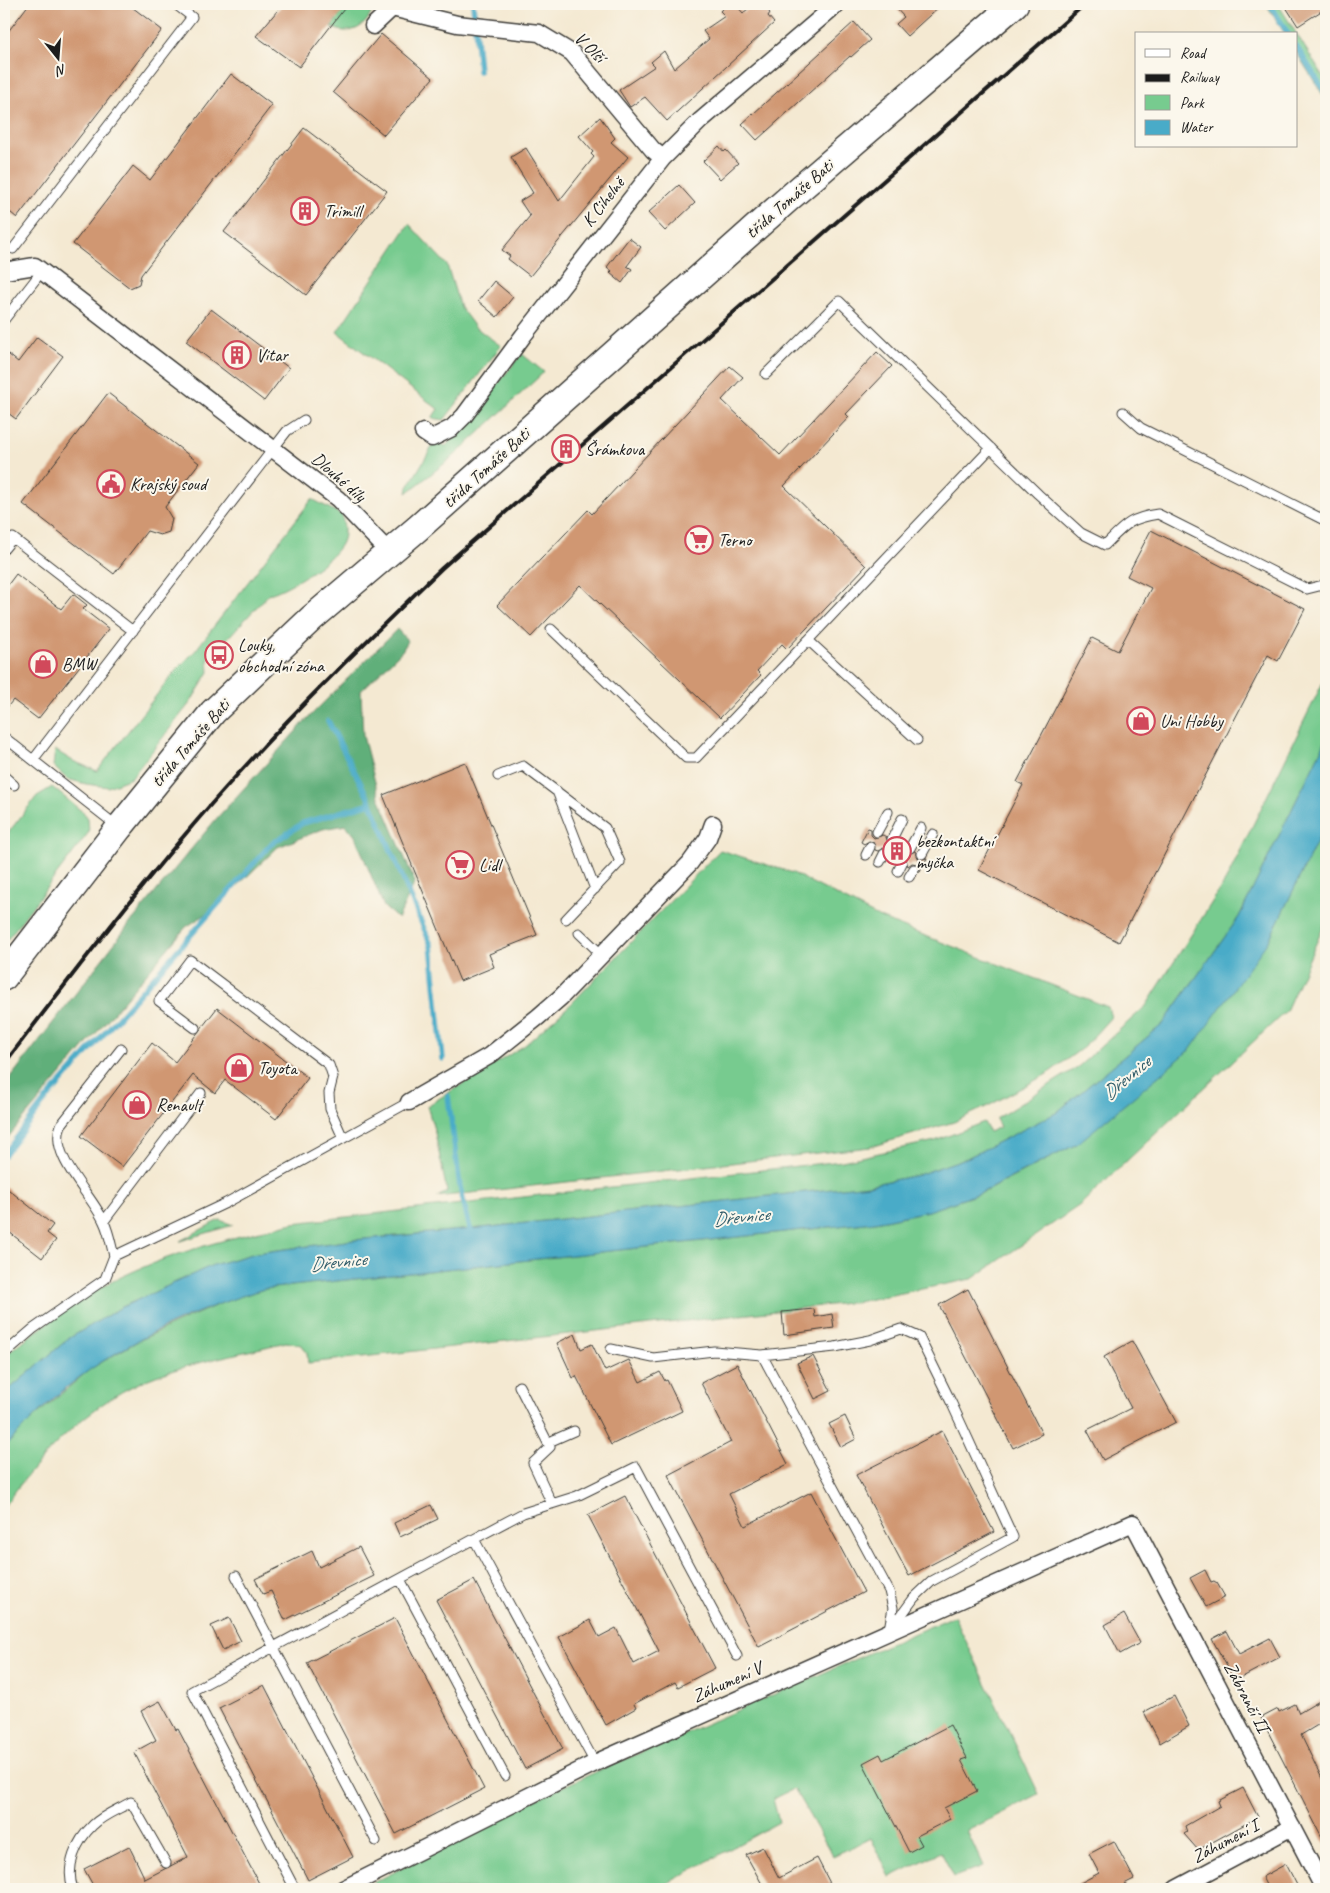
<svg xmlns="http://www.w3.org/2000/svg" width="1330" height="1893" font-family="Caveat,sans-serif">
  <style>
    .green { fill: #77cb8f; stroke: #4a7456 }
    .forest { fill: #61af7a; stroke: #3e664b }
    .water { fill: #49abc8; stroke: #326472 }
    .lines { fill: none; stroke-linecap: round; stroke-linejoin: round }
    .stream { stroke: #49abc8; stroke-width: 5.5 }
    .building { fill: #d09772 }
    .lane-casing { stroke: #3c3b37; stroke-width: 11 }
    .street-casing { stroke: #3c3b37; stroke-width: 19 }
    .primary-casing { stroke: #3c3b37; stroke-width: 29 }
    .lane { stroke: #fff; stroke-width: 9 }
    .street { stroke: #fff; stroke-width: 16 }
    .primary { stroke: #fff; stroke-width: 26 }
    .rail { stroke: #1c1c1c; stroke-width: 4 }
    .labels { text-anchor: middle; stroke-width: 4; stroke-linejoin: round; paint-order: stroke }
    .street-label { font-size: 18px; fill: #1c1c1c; stroke: #fbf7ec }
    .poi-label { font-size: 18px; fill: #1c1c1c; stroke: #fbf7ec; text-anchor: start }
    .water-label { font-size: 19px; font-style: italic; fill: #305c69; stroke: #fbf7ec }
  </style>
  <rect width="100%" height="100%" fill="#fbf7ec"/>
  <filter id="ink" filterUnits="userSpaceOnUse"><feTurbulence type="fractalNoise" baseFrequency=".02" numOctaves="2"/><feDisplacementMap in="SourceGraphic" scale="10" xChannelSelector="R" yChannelSelector="G"/><feConvolveMatrix kernelMatrix="1 2 1 2 8 2 1 2 1" color-interpolation-filters="sRGB"/></filter>
  <filter id="wash" filterUnits="userSpaceOnUse"><feTurbulence type="fractalNoise" baseFrequency=".0096" numOctaves="4" result="noise"/><feDisplacementMap in="SourceGraphic" scale="20" xChannelSelector="R" yChannelSelector="G"/><feGaussianBlur stdDeviation="1.12" result="paint"/><feColorMatrix in="noise" values="0 0 0 0 0 0 0 0 0 0 0 0 0 0 0 0 0 1.4 0 .05"/><feComposite in="paint" operator="in"/></filter>
  <g filter="url(#wash)">
    <rect width="100%" height="100%" fill="#f4e9d2"/>
    <path class="green" d="M 336,4 L 374,4 C 370,25 352,38 331,27 L 344,10 Z
      M 1266,4 L 1278,4 L 1326,81 L 1326,100 L 1296,52 L 1296,34 L 1285,34 Z
      M 409,224 L 447,265 L 460,307 L 475,327 L 501,346 L 444,420 L 432,418 L 438,409 L 337,332 Z
      M 522,354 L 544,372 L 454,456 L 407,493 L 408,487 L 435,442 L 446,446 Z
      M 312,499 L 342,515 C 343,524 346,533 342,542 C 335,560 288,589 269,594 L 208,659 L 209,672 L 190,703 L 131,778 L 108,787 L 86,784 L 67,779 L 53,766 L 55,750 L 73,761 L 97,771 L 177,669 L 195,651 Z
      M 1326,676 L 1326,740 L 1239,917 L 1163,1024 L 1056,1113 L 969,1157 L 918,1175 L 869,1185 L 472,1229 L 354,1240 L 256,1253 L 213,1265 L 120,1308 L 68,1339 L 4,1394 L 4,1355 C 32,1335 59,1313 88,1295 C 150,1257 223,1240 293,1223 L 842,1161 L 935,1141 L 984,1122 L 989,1132 L 1000,1127 L 996,1119 L 1079,1066 L 1146,1006 L 1226,880 Z
      M 52,787 L 84,813 L 88,818 L 89,832 L 4,944 L 4,838 L 37,796 Z
      M 1326,823 L 1326,921 L 1286,1011 L 1080,1205 L 972,1279 L 857,1302 L 308,1363 L 307,1353 L 302,1345 L 286,1342 C 243,1353 198,1361 156,1376 C 92,1399 43,1453 4,1506 L 4,1448 L 26,1424 L 90,1369 L 138,1341 L 190,1317 L 226,1301 L 264,1289 L 875,1222 L 928,1211 L 984,1192 L 1077,1144 L 1269,940 Z
      M 720,850 L 793,873 L 882,919 L 1108,1007 L 1111,1017 L 1084,1047 L 1047,1074 L 990,1105 L 954,1122 L 870,1147 L 437,1197 L 447,1192 L 435,1133 L 427,1106 L 525,1045 L 571,1004 Z
      M 220,1220 L 233,1225 L 180,1241 L 215,1222 Z
      M 954,1616 L 1039,1794 L 967,1831 L 983,1866 L 954,1877 L 941,1852 L 890,1877 L 871,1838 L 833,1856 L 794,1789 L 773,1799 L 779,1822 L 657,1889 L 361,1889 L 557,1789 Z"/>
    <path class="forest" d="M 397,629 L 408,641 L 402,651 L 361,691 L 363,736 L 379,797 L 415,882 L 398,919 L 384,907 L 355,836 L 346,825 L 323,829 L 278,847 L 211,911 L 186,927 L 4,1142 L 4,1086 L 131,922 L 216,819 L 309,717 Z"/>
    <path class="water" d="M 1326,740 L 1326,823 L 1269,940 L 1190,1050 L 1077,1144 L 983,1192 L 928,1211 L 875,1222 L 264,1289 C 204,1307 143,1334 91,1369 C 60,1390 29,1421 4,1448 L 4,1394 L 68,1339 L 120,1308 L 213,1265 L 256,1253 L 354,1240 L 472,1229 L 869,1185 L 918,1175 L 969,1157 L 1056,1113 L 1163,1024 L 1239,917 Z"/>
    <g class="lines">
      <path class="stream" d="M 473,4 L 479,71
        M 1270,4 L 1288,34
        M 1296,46 L 1326,94
        M 328,721 L 371,803 L 431,945 L 443,1059
        M 448,1096 L 460,1187 L 472,1237
        M 4,1155 L 44,1102 L 271,844 L 303,823 L 371,803"/>
    </g>
    <g id="blocks">
      <path class="building" d="M 29,4 L 128,4 L 162,30 L 17,218 L 4,207 L 4,37 Z
        M 283,4 L 336,4 L 344,9 L 299,67 L 256,36 Z
        M 728,4 L 735,4 L 743,13 L 754,4 L 761,4 L 770,13 L 768,16 L 774,23 L 667,121 L 645,97 L 630,107 L 619,90 L 655,66 L 651,62 L 664,51 L 674,69 L 709,39 L 703,31 L 725,16 L 720,11 Z
        M 892,4 L 942,4 L 907,36 L 896,24 L 904,17 Z
        M 1284,4 L 1326,4 L 1326,8 L 1298,26 Z
        M 854,22 L 870,40 L 851,57 L 850,56 L 757,140 L 742,124 Z
        M 381,34 L 433,78 L 384,135 L 333,92 Z
        M 231,74 L 272,105 L 141,275 L 139,284 L 130,288 L 73,244 L 133,166 L 150,180 Z
        M 600,117 L 615,138 L 611,142 L 628,157 L 530,276 L 508,259 L 510,256 L 502,250 L 530,216 L 520,201 L 533,193 L 511,157 L 526,148 L 559,201 L 594,157 L 591,154 L 593,152 L 579,136 Z
        M 304,128 L 387,191 L 306,295 L 224,232 Z
        M 719,146 L 724,152 L 726,150 L 738,163 L 720,179 L 703,161 Z
        M 679,185 L 695,203 L 665,231 L 648,213 Z
        M 629,238 L 641,247 L 627,266 L 632,269 L 622,283 L 610,273 L 612,271 L 607,267 Z
        M 494,281 L 513,297 L 497,317 L 478,301 Z
        M 211,309 L 289,368 L 264,401 L 186,341 Z
        M 37,337 L 63,356 L 16,419 L 4,410 L 4,351 L 18,362 Z
        M 877,352 L 892,366 L 846,414 L 849,417 L 784,486 L 866,566 L 787,649 L 782,644 L 757,671 L 761,675 L 720,718 L 580,585 L 531,637 L 497,605 L 588,510 L 592,514 L 730,366 L 743,377 L 722,400 L 780,455 Z
        M 108,393 L 199,463 L 165,507 L 172,519 L 169,532 L 160,535 L 147,531 L 114,574 L 23,504 Z
        M 1151,530 L 1305,609 L 1278,661 L 1268,655 L 1119,942 L 979,870 L 1023,785 L 1017,782 L 1092,638 L 1118,651 L 1151,588 L 1127,576 Z
        M 16,574 L 61,609 L 73,594 L 87,605 L 83,609 L 109,629 L 38,719 L 13,700 L 4,711 L 4,590 Z
        M 465,762 L 537,935 L 489,954 L 494,967 L 460,981 L 383,795 Z
        M 868,828 L 871,829 L 871,835 L 874,838 L 883,835 L 886,837 L 889,844 L 893,845 L 897,842 L 904,846 L 904,851 L 907,854 L 915,851 L 919,859 L 927,858 L 920,872 L 920,867 L 917,864 L 912,863 L 908,866 L 905,858 L 901,857 L 896,860 L 889,857 L 887,849 L 883,848 L 878,851 L 875,850 L 873,842 L 869,841 L 864,844 L 861,842 Z
        M 217,1008 L 308,1078 L 276,1119 L 225,1080 L 215,1093 L 193,1075 L 122,1167 L 81,1136 L 152,1043 L 175,1062 Z
        M 4,1186 L 53,1225 L 47,1233 L 56,1240 L 42,1258 L 4,1228 Z
        M 968,1289 L 1042,1434 L 1013,1448 L 939,1305 Z
        M 814,1309 L 815,1317 L 832,1314 L 834,1328 L 784,1335 L 782,1312 Z
        M 575,1334 L 581,1349 L 592,1344 L 605,1371 L 629,1360 L 640,1382 L 660,1372 L 665,1381 L 667,1380 L 682,1411 L 611,1445 L 576,1376 L 573,1378 L 557,1343 Z
        M 1132,1341 L 1176,1422 L 1103,1460 L 1087,1430 L 1131,1408 L 1104,1357 Z
        M 813,1356 L 831,1391 L 815,1399 L 797,1363 Z
        M 737,1364 L 788,1464 L 729,1494 L 745,1526 L 811,1492 L 864,1592 L 759,1647 L 668,1475 L 731,1442 L 701,1383 Z
        M 845,1416 L 856,1439 L 841,1447 L 829,1424 Z
        M 942,1431 L 994,1532 L 909,1576 L 856,1475 Z
        M 625,1496 L 715,1668 L 678,1687 L 675,1682 L 634,1704 L 636,1708 L 606,1725 L 559,1637 L 590,1620 L 599,1637 L 616,1628 L 634,1664 L 659,1651 L 588,1515 Z
        M 431,1505 L 438,1519 L 400,1537 L 394,1523 Z
        M 359,1547 L 374,1576 L 285,1620 L 271,1591 L 263,1594 L 255,1579 L 312,1551 L 319,1567 Z
        M 1205,1570 L 1211,1582 L 1214,1581 L 1217,1583 L 1225,1597 L 1206,1607 L 1190,1578 Z
        M 474,1580 L 563,1749 L 525,1769 L 436,1600 Z
        M 1124,1614 L 1140,1643 L 1120,1654 L 1105,1625 Z
        M 229,1618 L 241,1641 L 223,1650 L 211,1626 Z
        M 395,1618 L 484,1789 L 396,1834 L 307,1663 Z
        M 1227,1631 L 1239,1654 L 1270,1638 L 1280,1657 L 1235,1681 L 1212,1639 Z
        M 264,1685 L 353,1857 L 308,1880 L 219,1708 Z
        M 1174,1696 L 1189,1726 L 1160,1743 L 1144,1712 Z
        M 1321,1700 L 1326,1710 L 1326,1720 L 1301,1735 L 1326,1787 L 1326,1845 L 1261,1718 L 1278,1709 L 1279,1712 L 1295,1704 L 1299,1713 Z
        M 160,1701 L 176,1730 L 178,1729 L 262,1889 L 95,1889 L 84,1869 L 129,1846 L 145,1879 L 188,1857 L 134,1752 L 156,1740 L 141,1711 Z
        M 950,1725 L 967,1758 L 961,1760 L 977,1791 L 944,1808 L 950,1819 L 917,1836 L 922,1845 L 909,1852 L 863,1763 L 880,1754 L 883,1760 Z
        M 1243,1788 L 1258,1817 L 1198,1850 L 1184,1834 L 1187,1832 L 1185,1826 L 1220,1806 L 1218,1801 Z
        M 1114,1841 L 1134,1879 L 1124,1884 L 1127,1889 L 1069,1889 L 1099,1873 L 1089,1854 Z
        M 763,1847 L 779,1878 L 817,1858 L 833,1889 L 756,1889 L 763,1886 L 746,1855 Z
        M 1286,1864 L 1299,1889 L 1268,1889 L 1262,1877 Z"/>
    </g>
  </g>
  <g filter="url(#ink)">
    <use href="#blocks" fill-opacity="0" stroke="#3c3b37" stroke-width="1"/>
    <g class="lines">
      <defs>
        <path id="lane" d="M 13,249 L 192,17 L 175,4
          M 4,320 L 42,271
          M 766,374 L 839,301 L 1038,494 L 1081,533 L 1105,545 C 1125,525 1130,518 1158,514 L 1307,589 L 1323,585 L 1326,582
          M 1123,412 L 1141,428 L 1326,521
          M 4,549 L 13,538 L 133,631
          M 551,629 L 686,758 L 696,758 L 991,448
          M 808,640 L 917,740
          M 4,737 L 33,760
          M 4,776 L 14,785
          M 498,776 L 523,766 L 605,828 L 620,862 L 566,919
          M 557,791 L 595,889
          M 117,826 L 33,760 L 266,458 L 287,431 L 304,420
          M 877,832 L 888,812
          M 892,839 L 902,819
          M 910,848 L 921,828
          M 922,854 L 933,834
          M 866,855 L 870,847
          M 880,862 L 884,854
          M 898,871 L 902,863
          M 909,877 L 914,869
          M 579,933 L 602,955
          M 195,1028 L 159,1001 L 190,960 L 329,1065 L 333,1077 L 329,1093 L 330,1109 L 343,1138
          M 104,1221 L 201,1093
          M 114,1256 C 111,1245 109,1232 104,1222 C 92,1194 48,1156 61,1125 L 121,1049
          M 611,1349 L 653,1358 L 714,1351 L 762,1355 L 835,1347 L 870,1340 L 901,1329 L 919,1337 L 952,1404 L 1013,1537 L 932,1581 L 914,1598 L 892,1628
          M 4,1354 L 33,1329 L 105,1279 L 114,1256 L 226,1203 L 409,1102
          M 762,1355 L 889,1591 L 893,1608 L 889,1629
          M 519,1386 L 550,1447 L 533,1463 L 552,1504
          M 549,1442 L 574,1431
          M 236,1576 L 376,1841
          M 400,1579 L 505,1776
          M 595,1763 L 474,1539 L 523,1513 L 577,1496 L 636,1467 L 737,1656
          M 73,1889 C 65,1867 76,1841 93,1825 C 103,1815 119,1809 131,1802 L 166,1863
          M 295,1889 L 192,1691 L 474,1539"/>
        <path id="street" d="M 373,26 L 392,8 L 457,24 L 539,33 L 572,53 L 653,150 L 663,158
          M 4,271 L 35,266 L 338,499 L 388,551
          M 423,432 L 432,438 L 452,428 L 464,416 L 523,336 L 663,158 L 700,121 L 837,4
          M 409,1102 L 489,1056 L 538,1017 L 561,997 L 690,863 L 708,838 L 713,824
          M 343,1889 L 595,1763 L 1133,1523 L 1324,1889
          M 1176,1889 L 1292,1827"/>
        <path id="primary" d="M 4,977 L 119,828 L 213,712 L 312,618 L 418,528 L 788,199 L 1015,4"/>
      </defs>
      <use href="#lane" class="lane-casing"/>
      <use href="#street" class="street-casing"/>
      <use href="#primary" class="primary-casing"/>
      <use href="#lane" class="lane"/>
      <use href="#street" class="street"/>
      <use href="#primary" class="primary"/>
      <path class="rail" d="M 4,1064 C 83,961 161,857 250,761 C 311,694 377,631 442,568 L 1085,4"/>
    </g>
  </g>
  <defs>
    <symbol id="building-ring" viewBox="-11 -11 22 22"><circle r="9.5" fill="#fbf7ec" stroke="#d1495b" stroke-width="1.5"/><path d="M-4-6H4V6H1V3H-1V6H-4ZM-2.5-4.3h1.7v1.8h-1.7ZM.8-4.3h1.7v1.8H.8ZM-2.5-1h1.7V.8h-1.7ZM.8-1h1.7V.8H.8Z" fill="#d1495b"/></symbol>
    <symbol id="civic-ring" viewBox="-11 -11 22 22"><circle r="9.5" fill="#fbf7ec" stroke="#d1495b" stroke-width="1.5"/><path d="M-.6-6.5H3V-4.5H.6V-3L4-1V1h2V6H-6V1h2V-1L-.6-3ZM-1.2 2.5V6h2.4V2.5Z" fill="#d1495b"/></symbol>
    <symbol id="supermarket-ring" viewBox="-11 -11 22 22"><circle r="9.5" fill="#fbf7ec" stroke="#d1495b" stroke-width="1.5"/><path d="M-6-5.5h2.5l.6 2H6L4.5 2H-2.5L-4.4-4H-6ZM-1.5 3.2a1.3 1.3 0 1 0 .1 0ZM3 3.2a1.3 1.3 0 1 0 .1 0Z" fill="#d1495b"/></symbol>
    <symbol id="bus-ring" viewBox="-11 -11 22 22"><circle r="9.5" fill="#fbf7ec" stroke="#d1495b" stroke-width="1.5"/><path d="M-5-6H5V4H4V6H2V4H-2V6H-4V4H-5ZM-3.5-4V0h7V-4ZM-3.5 1.2v1.5H-2V1.2ZM2 1.2v1.5H3.5V1.2Z" fill="#d1495b"/></symbol>
    <symbol id="shop-ring" viewBox="-11 -11 22 22"><circle r="9.5" fill="#fbf7ec" stroke="#d1495b" stroke-width="1.5"/><path d="M-5-2.5h2.3a2.7 3.5 0 0 1 5.4 0H5L5.5 6h-11ZM-1.5-2.5h3a1.5 2.3 0 0 0-3 0Z" fill="#d1495b"/></symbol>
  </defs>
  <g fill-rule="evenodd">
    <use href="#building-ring" x="289" y="195" width="32" height="32"/>
    <use href="#building-ring" x="221" y="339" width="32" height="32"/>
    <use href="#building-ring" x="550" y="433" width="32" height="32"/>
    <use href="#civic-ring" x="95" y="468" width="32" height="32"/>
    <use href="#supermarket-ring" x="683" y="524" width="32" height="32"/>
    <use href="#bus-ring" x="203" y="639" width="32" height="32"/>
    <use href="#shop-ring" x="27" y="648" width="32" height="32"/>
    <use href="#shop-ring" x="1125" y="705" width="32" height="32"/>
    <use href="#building-ring" x="881" y="835" width="32" height="32"/>
    <use href="#supermarket-ring" x="444" y="849" width="32" height="32"/>
    <use href="#shop-ring" x="223" y="1052" width="32" height="32"/>
    <use href="#shop-ring" x="121" y="1089" width="32" height="32"/>
  </g>
  <g class="labels">
    <g class="street-label">
      <text transform="translate(590 47) rotate(44)" y="6">V Olší</text>
      <text transform="translate(789 199) rotate(-41)" y="6">třída Tomáše Bati</text>
      <text transform="translate(603 202) rotate(-52)" y="6">K Cihelně</text>
      <text transform="translate(486 468) rotate(-42)" y="6">třída Tomáše Bati</text>
      <text transform="translate(339 477) rotate(41)" y="6">Dlouhé díly</text>
      <text transform="translate(190 743) rotate(-49)" y="6">třída Tomáše Bati</text>
      <text transform="translate(727 1682) rotate(-24)" y="6">Záhumení V</text>
      <text transform="translate(1247 1697) rotate(62)" y="6">Zábrančí II</text>
      <text transform="translate(1225 1841) rotate(-28)" y="6">Záhumení I</text>
    </g>
    <g class="poi-label">
      <text x="324" y="217">Trimill</text>
      <text x="256" y="361">Vitar</text>
      <text x="585" y="455">Šrámkova</text>
      <text x="130" y="490">Krajský soud</text>
      <text x="718" y="546">Terno</text>
      <text x="238" y="651">Louky,<tspan x="238" dy="21">obchodní zóna</tspan></text>
      <text x="62" y="670">BMW</text>
      <text x="1160" y="727">Uni Hobby</text>
      <text x="916" y="847">bezkontaktní<tspan x="916" dy="21">myčka</tspan></text>
      <text x="479" y="871">Lidl</text>
      <text x="258" y="1074">Toyota</text>
      <text x="156" y="1111">Renault</text>
    </g>
    <g class="water-label">
      <text transform="translate(1126 1077) rotate(-40)" y="7">Dřevnice</text>
      <text transform="translate(741 1216) rotate(-6)" y="7">Dřevnice</text>
      <text transform="translate(338 1261) rotate(-6)" y="7">Dřevnice</text>
    </g>
  </g>
  <rect width="1330" height="1893" fill="none" stroke="#fbf7ec" stroke-width="20"/>
  <rect x="1135" y="32" width="162" height="115" fill="#fbf7ec" stroke="#a29f99"/>
  <rect x="1145" y="49" width="25" height="8" fill="#ffffff" stroke="#a29f99"/>
  <text x="1180" y="58" font-size="15" fill="#1c1c1c">Road</text>
  <rect x="1145" y="74" width="25" height="8" fill="#1c1c1c" stroke="#a29f99"/>
  <text x="1180" y="82" font-size="15" fill="#1c1c1c">Railway</text>
  <rect x="1145" y="95" width="25" height="15" fill="#77cb8f" stroke="#a29f99"/>
  <text x="1180" y="108" font-size="15" fill="#1c1c1c">Park</text>
  <rect x="1145" y="120" width="25" height="15" fill="#49abc8" stroke="#a29f99"/>
  <text x="1180" y="132" font-size="15" fill="#1c1c1c">Water</text>
  <g transform="translate(58 58) rotate(163)" stroke="#fbf7ec" stroke-width="4" paint-order="stroke">
  <path d="M0-4L9 19L0 12L-9 19Z" fill="#1c1c1c"/>
  <text y="-8" font-size="14" font-weight="bold" text-anchor="middle" fill="#1c1c1c">N</text>
  </g>
</svg>
